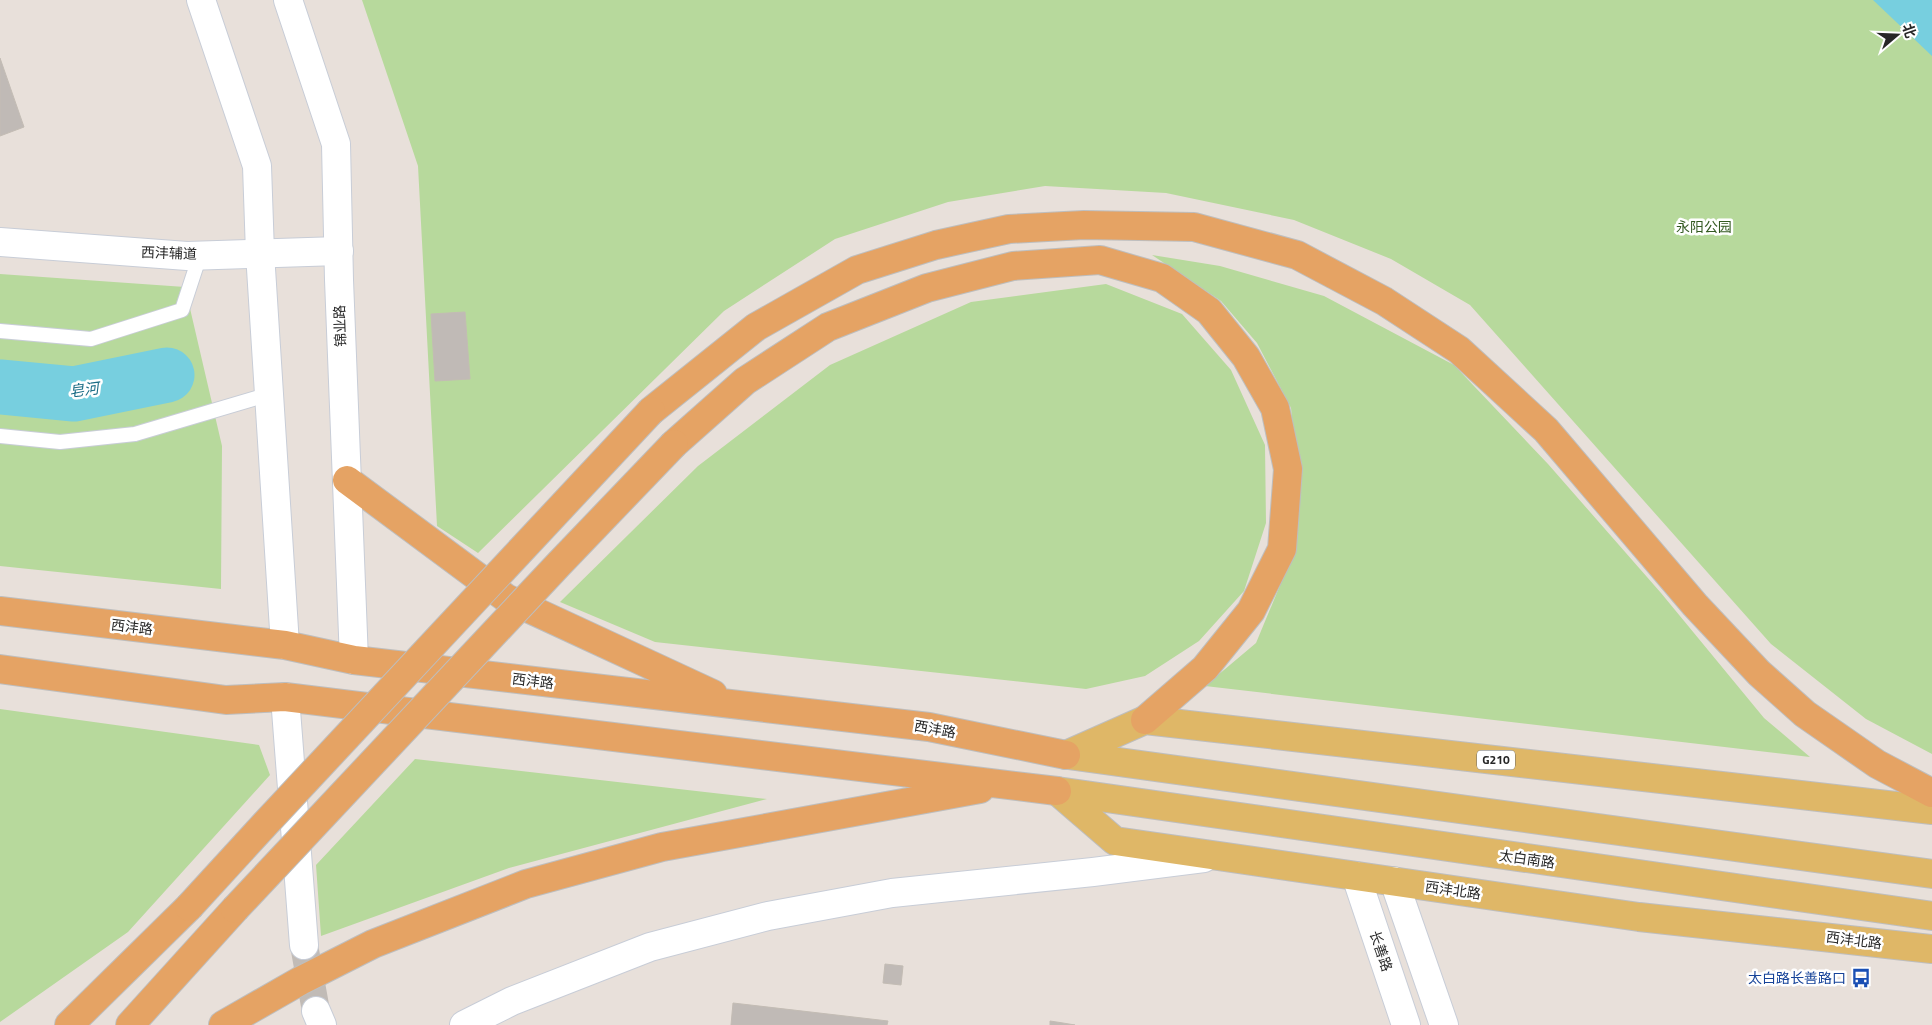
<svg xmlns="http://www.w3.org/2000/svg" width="1932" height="1025" font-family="'Titillium Web','Noto Sans SC',sans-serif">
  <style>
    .green { fill: #b7d99c }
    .water { fill: #77cfdf }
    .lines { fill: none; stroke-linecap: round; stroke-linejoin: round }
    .river { stroke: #77cfdf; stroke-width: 55 }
    .building { fill: #c0bab6; stroke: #c3bcb4 }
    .minor-tunnel { stroke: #c1bbb6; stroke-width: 28; stroke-dasharray: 28 14; stroke-linecap: butt }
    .service-casing { stroke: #c8cdd7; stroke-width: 16 }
    .minor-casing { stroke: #c8cdd7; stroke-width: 30 }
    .tertiary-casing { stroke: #c8cdd7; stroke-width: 30 }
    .secondary-casing { stroke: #c8cdd7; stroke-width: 30 }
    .primary-casing { stroke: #bebebe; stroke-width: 30 }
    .trunk-casing { stroke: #bebebe; stroke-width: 30 }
    .service { stroke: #fff; stroke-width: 14 }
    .minor { stroke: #fff; stroke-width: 28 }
    .tertiary { stroke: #fff; stroke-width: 28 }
    .secondary { stroke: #fff; stroke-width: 28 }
    .primary { stroke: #dfb767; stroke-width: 28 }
    .trunk { stroke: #e5a364; stroke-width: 28 }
    .trunk-bridge-casing { stroke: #bebebe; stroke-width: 30; stroke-linecap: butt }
    .trunk-bridge { stroke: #e5a364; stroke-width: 28 }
    .labels { text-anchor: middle; stroke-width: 5; stroke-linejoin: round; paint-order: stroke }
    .shield { fill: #fff; stroke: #686868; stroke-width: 1 }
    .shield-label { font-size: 12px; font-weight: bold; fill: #272727 }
    .park-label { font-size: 14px; fill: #335a21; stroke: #fff }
    .street-label { font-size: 14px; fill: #272727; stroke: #fff }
    .transit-label { font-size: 14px; fill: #164399; stroke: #fff; text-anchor: end }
    .water-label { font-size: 15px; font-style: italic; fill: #1c6d86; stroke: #fff }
  </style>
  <rect width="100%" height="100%" fill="#e8e0da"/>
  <path class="green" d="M 362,0 L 1932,0 L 1932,754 L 1866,719 L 1771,644 L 1470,305 L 1391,259 L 1294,220 L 1166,193 L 1045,186 L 948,202 L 835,239 L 724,311 L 478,553 L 437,526 L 418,166 Z
    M 1152,255 L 1220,266 L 1324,296 L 1454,365 L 1548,464 L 1661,593 L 1764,718 L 1810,757 L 1205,686 L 1256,643 L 1286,571 L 1300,495 L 1291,408 L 1257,343 L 1221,301 Z
    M 0,274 L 185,287 L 222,446 L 221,589 L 0,566 Z
    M 1106,284 L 1182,314 L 1231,370 L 1265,445 L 1266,523 L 1244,591 L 1199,641 L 1145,676 L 1086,689 L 655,642 L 560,602 L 698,466 L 830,365 L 971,302 Z
    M 0,709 L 259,745 L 270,775 L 128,932 L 0,1022 Z
    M 415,759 L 767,799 L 509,868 L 321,936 L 316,865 Z"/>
  <path class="water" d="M 1873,0 L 1932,0 L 1932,56 Z"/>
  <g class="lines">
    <path class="river" d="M 0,387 L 74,394 L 167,375"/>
  </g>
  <path class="building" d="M 0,58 L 24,127 L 0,136 Z
    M 465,312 L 470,379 L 435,381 L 431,314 Z
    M 885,964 L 903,966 L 901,985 L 883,983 Z
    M 733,1003 L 888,1021 L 887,1025 L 731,1025 Z
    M 1050,1021 L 1063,1023 L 1075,1025 L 1050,1025 Z"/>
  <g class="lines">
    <path class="minor-tunnel" d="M 304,945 L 316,1011"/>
    <defs>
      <path id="service" d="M 0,331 L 91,339 L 182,310 L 200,255
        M 0,436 L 60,442 L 135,434 L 270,394"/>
      <path id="minor" d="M 285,697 L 304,945
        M 316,1011 L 322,1025
        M 464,1025 L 512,1001 L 650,947 L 768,916 L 892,893 L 1093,872 L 1204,858"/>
      <path id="tertiary" d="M 0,242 L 187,256 L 339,251
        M 1356,876 L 1406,1025
        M 1394,881 L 1444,1025"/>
      <path id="secondary" d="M 201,0 L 257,166 L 260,253 L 285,645
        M 288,0 L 336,144 L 339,280 L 354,660"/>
      <path id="primary" d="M 1066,755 L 1145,720 L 1932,810
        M 1068,755 L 1932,874
        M 1057,791 L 1115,841 L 1639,917 L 1932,949
        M 1057,791 L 1932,916"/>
      <path id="trunk" d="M 651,411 L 756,327 L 857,270 L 936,245 L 1009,229 L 1084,225 L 1194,227 L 1297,255 L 1384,301 L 1459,350 L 1546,430 L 1695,605 L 1759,673 L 1805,714 L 1877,764 L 1932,793
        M 674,444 L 745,381 L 828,327 L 927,288 L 1013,266 L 1100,260 L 1162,278 L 1209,311 L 1246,357 L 1275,408 L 1288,469 L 1282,549 L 1251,611 L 1205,668 L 1145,720
        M 347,480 L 506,598 L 713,694
        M 0,611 L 285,645 L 354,660 L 929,727 L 1066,755
        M 0,669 L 226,700 L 285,697 L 1057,791
        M 69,1025 L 189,907
        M 130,1025 L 235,909
        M 223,1025 L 300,981 L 373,944 L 526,884 L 662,847 L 980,789"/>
    </defs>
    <use href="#service" class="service-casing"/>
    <use href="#minor" class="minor-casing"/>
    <use href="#tertiary" class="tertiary-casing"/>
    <use href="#secondary" class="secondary-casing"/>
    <use href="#primary" class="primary-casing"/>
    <use href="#trunk" class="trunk-casing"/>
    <use href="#service" class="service"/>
    <use href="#minor" class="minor"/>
    <use href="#tertiary" class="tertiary"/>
    <use href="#secondary" class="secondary"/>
    <use href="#primary" class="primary"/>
    <use href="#trunk" class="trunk"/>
    <defs>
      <path id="trunk-bridge" d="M 189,907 L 266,823 L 651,411
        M 235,909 L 558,565 L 674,444"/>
    </defs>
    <use href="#trunk-bridge" class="trunk-bridge-casing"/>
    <use href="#trunk-bridge" class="trunk-bridge"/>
  </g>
  <defs>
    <symbol id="bus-bare" viewBox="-9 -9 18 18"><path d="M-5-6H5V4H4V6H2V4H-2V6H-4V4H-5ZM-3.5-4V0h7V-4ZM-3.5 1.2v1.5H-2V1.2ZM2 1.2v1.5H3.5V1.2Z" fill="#1a4fb4" stroke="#fff" stroke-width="2.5" paint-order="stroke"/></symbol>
  </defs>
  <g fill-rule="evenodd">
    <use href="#bus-bare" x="1847" y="964" width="28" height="28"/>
  </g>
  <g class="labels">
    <rect class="shield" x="1477" y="750.5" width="38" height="19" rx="4"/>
    <g class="shield-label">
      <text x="1496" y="764">G210</text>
    </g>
    <g class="park-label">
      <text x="1704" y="232">永阳公园</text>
    </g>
    <g class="street-label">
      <text transform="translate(169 253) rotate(2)" y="5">西沣辅道</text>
      <text transform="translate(340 326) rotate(-92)" y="5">锦业路</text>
      <text transform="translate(132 627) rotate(7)" y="5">西沣路</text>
      <text transform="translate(533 681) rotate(7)" y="5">西沣路</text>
      <text transform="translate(935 729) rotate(10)" y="5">西沣路</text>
      <text transform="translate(1527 859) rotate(8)" y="5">太白南路</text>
      <text transform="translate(1453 890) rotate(8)" y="5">西沣北路</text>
      <text transform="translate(1854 940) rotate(7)" y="5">西沣北路</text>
      <text transform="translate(1381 951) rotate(71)" y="5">长善路</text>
    </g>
    <g class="transit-label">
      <text x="1846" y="983">太白路长善路口</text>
    </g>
    <g class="water-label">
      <text transform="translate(84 390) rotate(-7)" y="5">皂河</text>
    </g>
  </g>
  <g transform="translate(1897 35) rotate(71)" stroke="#ffffff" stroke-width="4" paint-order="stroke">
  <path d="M0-4L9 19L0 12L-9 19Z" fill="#272727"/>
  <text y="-8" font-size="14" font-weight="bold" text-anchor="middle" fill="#272727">北</text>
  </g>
</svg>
